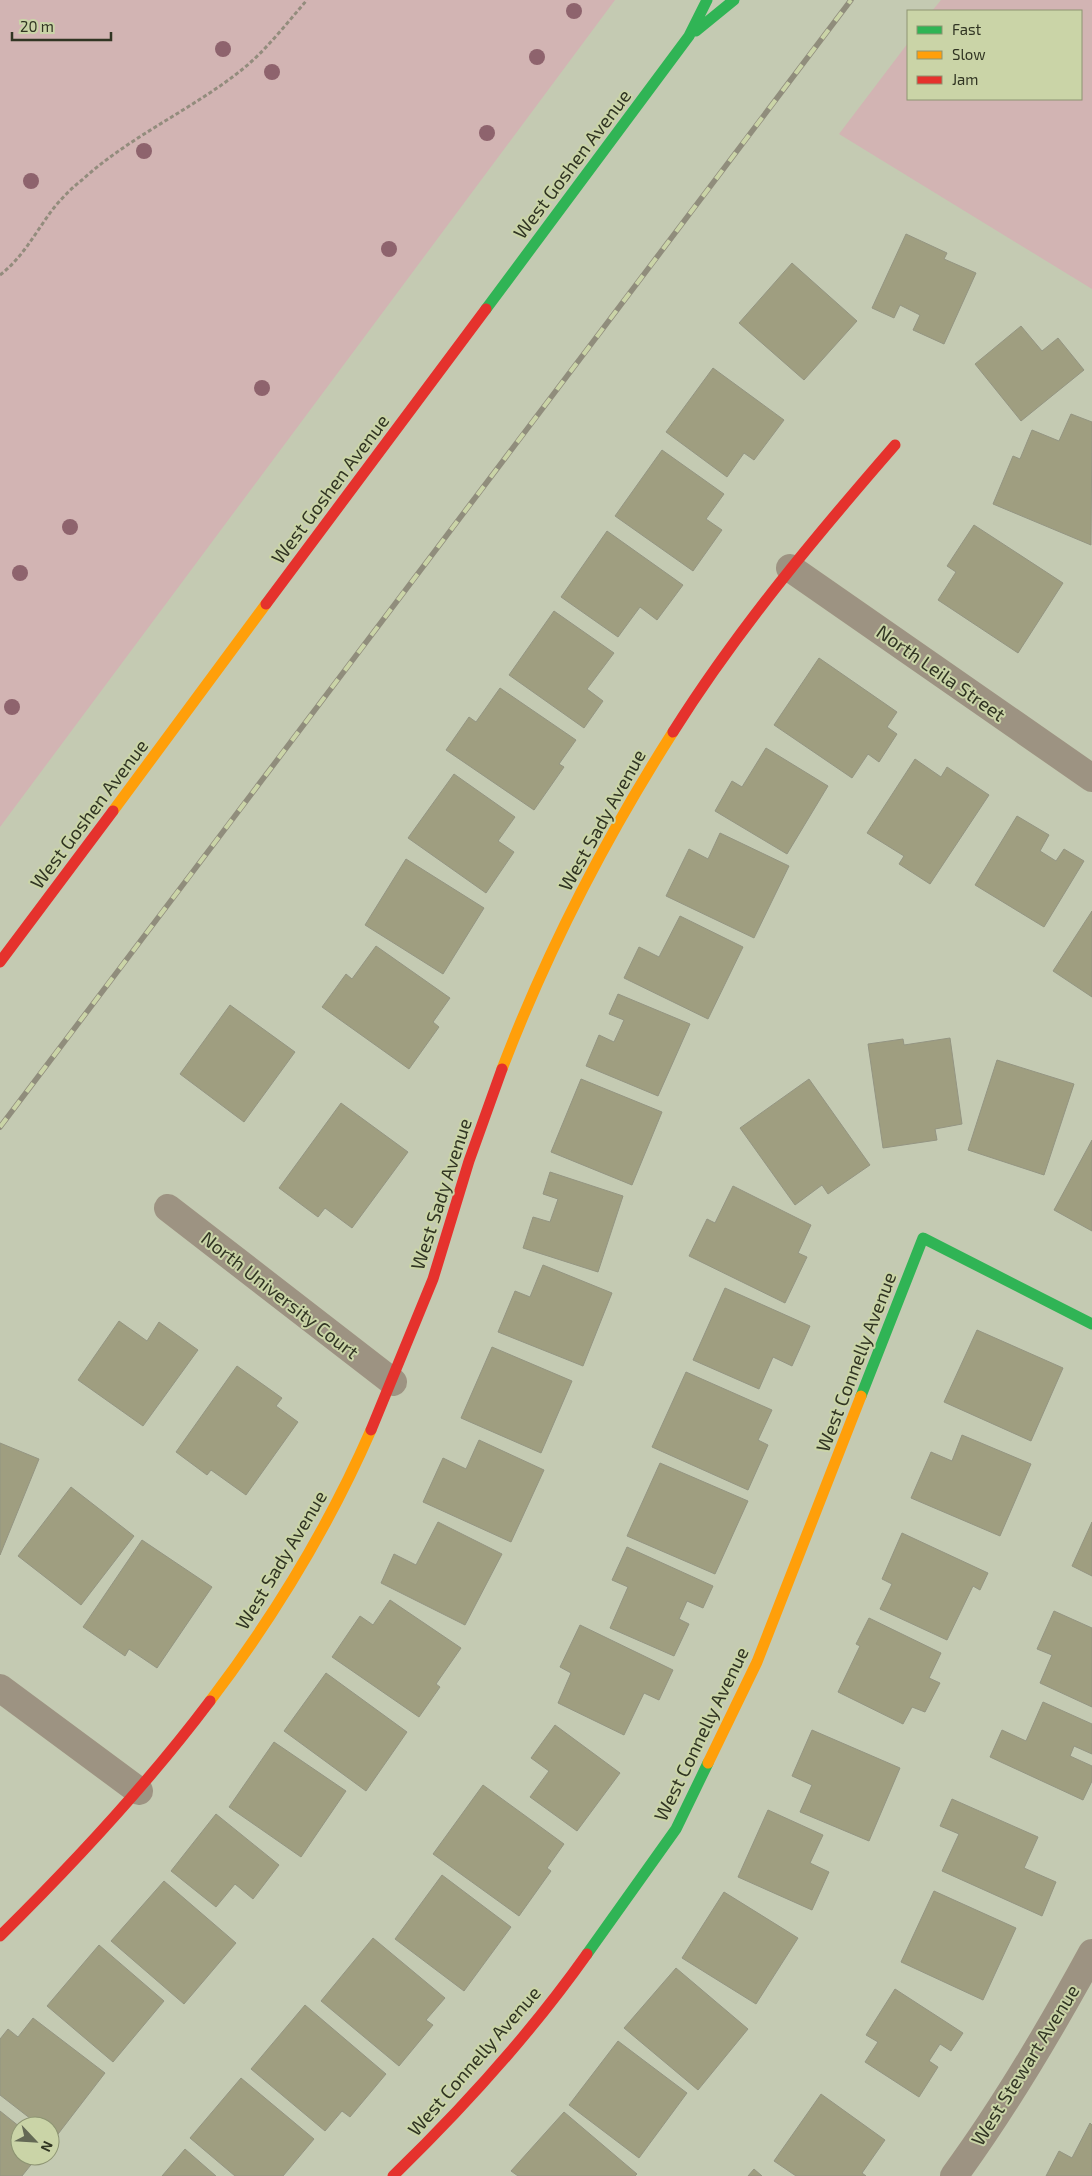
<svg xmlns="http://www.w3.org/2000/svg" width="1092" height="2176" font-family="'Exo 2',sans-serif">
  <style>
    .green { fill: #d2b4b3 }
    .building { fill: #9f9e80; stroke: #949582 }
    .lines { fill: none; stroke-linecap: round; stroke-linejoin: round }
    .path { stroke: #938c7d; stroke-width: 3; stroke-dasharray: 4 2.5; stroke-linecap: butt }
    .street { stroke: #9d9382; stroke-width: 28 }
    .fast { stroke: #30b455; stroke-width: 11 }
    .slow { stroke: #ff9f0a; stroke-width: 11 }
    .jam { stroke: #e5322d; stroke-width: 11 }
    .rail-casing { stroke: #908d7c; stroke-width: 5.5 }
    .rail { stroke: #cad4a7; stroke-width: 4; stroke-dasharray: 11; stroke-linecap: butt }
    .tree { fill: #8e636d }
    .labels { text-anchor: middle; stroke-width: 4; stroke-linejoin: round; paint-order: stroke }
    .street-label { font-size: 19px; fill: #313523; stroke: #cad4a7 }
  </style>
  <rect width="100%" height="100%" fill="#c4cab2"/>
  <path class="green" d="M 0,0 L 615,0 L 0,827 Z
    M 941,0 L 1092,0 L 1092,289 L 839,134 L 908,43 L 908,99 L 1081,99 L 1081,11 L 932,11 Z"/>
  <path class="building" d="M 906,234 L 947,253 L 944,259 L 976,273 L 944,344 L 913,330 L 920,315 L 900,305 L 894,318 L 872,308 Z
    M 792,263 L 857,321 L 804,380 L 739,323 Z
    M 1021,326 L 1042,351 L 1058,338 L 1084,370 L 1021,421 L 975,364 Z
    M 713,368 L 784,420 L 754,460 L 744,453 L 727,477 L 666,432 Z
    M 1071,414 L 1092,422 L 1091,545 L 993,504 L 1013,456 L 1020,459 L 1032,430 L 1059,441 Z
    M 662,450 L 724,494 L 706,519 L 722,530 L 693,571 L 615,516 Z
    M 974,525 L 1063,583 L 1018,653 L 938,600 L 956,572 L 947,566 Z
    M 607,531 L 683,585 L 657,620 L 640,607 L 618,637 L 561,597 Z
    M 554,611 L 614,653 L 587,689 L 603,701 L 584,728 L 509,675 Z
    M 819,658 L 897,712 L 887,727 L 897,734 L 879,762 L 868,754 L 852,778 L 774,725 Z
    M 500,688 L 576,740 L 559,764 L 564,767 L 534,810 L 446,750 L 469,717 L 476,722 Z
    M 766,748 L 828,786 L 787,854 L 715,811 L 732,781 L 742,787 Z
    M 915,759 L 941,777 L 947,767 L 989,795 L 930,884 L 899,864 L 904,856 L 867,833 Z
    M 454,774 L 515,817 L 498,841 L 514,852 L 486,893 L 408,838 Z
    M 1017,816 L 1049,835 L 1040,851 L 1056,861 L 1064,849 L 1084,861 L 1044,927 L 975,885 Z
    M 720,833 L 789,866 L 754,938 L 666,896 L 689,849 L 708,859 Z
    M 406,859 L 484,908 L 443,974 L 365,925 Z
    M 1092,911 L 1092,997 L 1053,971 Z
    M 680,916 L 743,947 L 708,1019 L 624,978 L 639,947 L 659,957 Z
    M 376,946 L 450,998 L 433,1022 L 439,1027 L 409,1069 L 322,1007 L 346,974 L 352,979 Z
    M 618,994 L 690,1024 L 658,1096 L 586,1066 L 599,1035 L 614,1042 L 624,1020 L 609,1014 Z
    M 230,1005 L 295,1052 L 244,1122 L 180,1074 Z
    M 950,1038 L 962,1124 L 935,1129 L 937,1140 L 883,1148 L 868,1044 L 903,1039 L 904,1045 Z
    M 997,1060 L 1074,1084 L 1044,1175 L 968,1150 Z
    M 581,1079 L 662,1112 L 632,1185 L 551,1152 Z
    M 809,1079 L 870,1165 L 828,1194 L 822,1185 L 795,1205 L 740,1128 Z
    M 341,1103 L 408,1152 L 352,1228 L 325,1208 L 318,1217 L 279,1188 Z
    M 1092,1140 L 1092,1231 L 1054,1210 Z
    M 550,1172 L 623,1196 L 598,1272 L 523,1248 L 533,1217 L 550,1222 L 558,1199 L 543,1194 Z
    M 733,1186 L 811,1225 L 798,1253 L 807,1257 L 785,1303 L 689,1256 L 707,1219 L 715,1223 Z
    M 543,1265 L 612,1293 L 583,1366 L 498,1332 L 515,1291 L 530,1297 Z
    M 725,1288 L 810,1326 L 792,1366 L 773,1357 L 759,1389 L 693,1360 Z
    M 119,1321 L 147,1341 L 159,1322 L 198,1350 L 143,1426 L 78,1380 Z
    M 977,1330 L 1063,1368 L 1031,1441 L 944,1402 Z
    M 492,1347 L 572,1381 L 541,1453 L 461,1418 Z
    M 237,1366 L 282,1398 L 276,1406 L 298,1422 L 246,1495 L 211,1470 L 207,1475 L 176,1452 Z
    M 686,1372 L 772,1410 L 758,1440 L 768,1445 L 748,1490 L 652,1447 Z
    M 962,1435 L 1031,1464 L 1000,1536 L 911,1498 L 931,1452 L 952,1461 Z
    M 479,1440 L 544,1470 L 511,1542 L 423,1502 L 443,1458 L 466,1469 Z
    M 0,1443 L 39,1459 L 0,1555 Z
    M 660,1463 L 748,1501 L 715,1574 L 627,1536 Z
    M 71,1487 L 134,1536 L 81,1605 L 18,1556 Z
    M 438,1522 L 502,1554 L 465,1625 L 381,1583 L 394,1554 L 416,1565 Z
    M 1092,1522 L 1092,1576 L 1072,1566 Z
    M 902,1533 L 988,1573 L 980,1590 L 973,1586 L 947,1640 L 880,1609 L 892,1584 L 882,1579 Z
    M 142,1540 L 212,1587 L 157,1668 L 129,1649 L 125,1656 L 83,1627 Z
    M 627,1547 L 713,1586 L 703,1608 L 687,1601 L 679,1619 L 689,1624 L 674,1656 L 610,1628 L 628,1587 L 612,1580 Z
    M 390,1600 L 461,1648 L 436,1684 L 440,1687 L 419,1717 L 332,1657 L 360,1616 L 373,1625 Z
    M 1054,1611 L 1092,1628 L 1092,1707 L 1040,1683 L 1052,1655 L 1037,1649 Z
    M 869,1618 L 941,1653 L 929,1678 L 940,1683 L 925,1712 L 912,1707 L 903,1724 L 838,1692 L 860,1646 L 856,1644 Z
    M 580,1625 L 673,1670 L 659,1700 L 644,1693 L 624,1735 L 558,1703 L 571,1673 L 560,1667 Z
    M 326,1673 L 407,1732 L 366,1791 L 284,1731 Z
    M 1043,1702 L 1092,1724 L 1092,1754 L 1074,1746 L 1070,1756 L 1092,1766 L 1092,1781 L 1083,1800 L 990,1757 L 1002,1730 L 1026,1741 Z
    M 555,1725 L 620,1773 L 577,1831 L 530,1797 L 549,1771 L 531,1758 Z
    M 812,1730 L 900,1768 L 869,1841 L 800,1812 L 812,1785 L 792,1776 Z
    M 274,1742 L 346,1791 L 301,1857 L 229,1807 Z
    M 483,1785 L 564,1844 L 547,1868 L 551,1871 L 519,1916 L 433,1854 Z
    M 952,1799 L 1038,1837 L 1024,1868 L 1056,1882 L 1042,1916 L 942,1871 L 959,1834 L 940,1826 Z
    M 768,1810 L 823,1835 L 810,1863 L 829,1872 L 812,1910 L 738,1877 Z
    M 216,1814 L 279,1865 L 253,1899 L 235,1884 L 216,1907 L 171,1871 Z
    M 442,1875 L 511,1927 L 464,1991 L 395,1939 Z
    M 164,1881 L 236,1943 L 184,2004 L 111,1941 Z
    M 934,1891 L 1016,1928 L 983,2000 L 901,1962 Z
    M 724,1892 L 798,1938 L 756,2004 L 682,1958 Z
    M 373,1938 L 445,1998 L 426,2020 L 433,2025 L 399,2066 L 321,2001 Z
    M 99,1945 L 164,2001 L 113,2062 L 47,2006 Z
    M 676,1968 L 748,2029 L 698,2090 L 624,2028 Z
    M 895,1989 L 963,2033 L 951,2051 L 940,2044 L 929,2061 L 938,2067 L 919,2097 L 865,2062 L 878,2042 L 866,2035 Z
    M 305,2005 L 386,2074 L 350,2117 L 342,2111 L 325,2131 L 251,2069 Z
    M 33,2018 L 105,2073 L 55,2138 L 50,2134 L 50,2126 L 40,2126 L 0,2095 L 0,2039 L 8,2029 L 18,2037 Z
    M 618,2041 L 687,2093 L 639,2158 L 569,2105 Z
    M 241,2078 L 314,2139 L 283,2176 L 235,2176 L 190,2138 Z
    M 821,2094 L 885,2140 L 862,2173 L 866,2176 L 796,2176 L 774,2161 Z
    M 0,2111 L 20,2127 L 20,2156 L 38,2156 L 22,2176 L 0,2176 Z
    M 564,2112 L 637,2174 L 635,2176 L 518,2176 L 511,2171 Z
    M 1090,2123 L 1092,2125 L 1092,2176 L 1046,2176 L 1059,2151 L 1072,2158 Z
    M 185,2149 L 216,2176 L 162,2176 Z
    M 754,2169 L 762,2176 L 748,2176 Z"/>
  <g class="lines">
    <path class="path" d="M 0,275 C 25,256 38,227 57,204 C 65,195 73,187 82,180 C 129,137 189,111 239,72 C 265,52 286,24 307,0"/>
    <path class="street" d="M 790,568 L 1092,778
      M 168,1208 L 393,1382
      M 0,1688 L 139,1791
      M 954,2176 C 1006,2105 1050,2030 1092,1953"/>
    <path class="fast" d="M 696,31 L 734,0
      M 486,309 L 689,36 L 707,0
      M 861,1396 L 923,1238 L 1092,1324
      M 587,1954 L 676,1829 L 708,1763"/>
    <path class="slow" d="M 113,811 L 266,604
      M 502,1069 C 547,951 605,839 673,732
      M 210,1701 C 273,1618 329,1526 371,1430
      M 708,1763 L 757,1662 L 861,1396"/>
    <path class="jam" d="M 266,604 L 486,309
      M 673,732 C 738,629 815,537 895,445
      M 0,962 L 113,811
      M 371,1430 L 433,1279 L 469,1161 L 502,1069
      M 0,1936 C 75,1862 146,1786 210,1701
      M 393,2176 C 463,2108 531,2033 587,1954"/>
    <defs>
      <path id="rail" d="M 0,1127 L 851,0"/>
    </defs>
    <use href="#rail" class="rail-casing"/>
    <use href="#rail" class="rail"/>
  </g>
  <g class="tree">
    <circle cx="574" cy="11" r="8"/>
    <circle cx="223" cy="49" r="8"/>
    <circle cx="537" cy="57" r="8"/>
    <circle cx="272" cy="72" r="8"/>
    <circle cx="487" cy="133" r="8"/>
    <circle cx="144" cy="151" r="8"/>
    <circle cx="31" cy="181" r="8"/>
    <circle cx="389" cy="249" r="8"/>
    <circle cx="262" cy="388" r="8"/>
    <circle cx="70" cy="527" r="8"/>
    <circle cx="20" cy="573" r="8"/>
    <circle cx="12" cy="707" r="8"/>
  </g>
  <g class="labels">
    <g class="street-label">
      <text transform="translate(572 164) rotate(-53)" y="7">West Goshen Avenue</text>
      <text transform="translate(330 489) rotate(-53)" y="7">West Goshen Avenue</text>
      <text transform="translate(941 673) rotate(35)" y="7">North Leila Street</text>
      <text transform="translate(89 814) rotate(-53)" y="7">West Goshen Avenue</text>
      <text transform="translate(602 820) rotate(-61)" y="7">West Sady Avenue</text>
      <text transform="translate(441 1194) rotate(-72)" y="7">West Sady Avenue</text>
      <text transform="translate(280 1295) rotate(38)" y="7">North University Court</text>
      <text transform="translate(856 1362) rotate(-69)" y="7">West Connelly Avenue</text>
      <text transform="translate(281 1560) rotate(-59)" y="7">West Sady Avenue</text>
      <text transform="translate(701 1734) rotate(-64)" y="7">West Connelly Avenue</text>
      <text transform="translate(474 2061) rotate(-49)" y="7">West Connelly Avenue</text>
      <text transform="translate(1025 2065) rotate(-58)" y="7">West Stewart Avenue</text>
    </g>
  </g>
  <rect x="907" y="10" width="175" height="90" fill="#cad4a7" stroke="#8d9472"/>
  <rect x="917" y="26" width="25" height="8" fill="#30b455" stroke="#8d9472"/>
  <text x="952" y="35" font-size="15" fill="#313523">Fast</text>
  <rect x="917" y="51" width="25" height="8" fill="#ff9f0a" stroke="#8d9472"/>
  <text x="952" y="60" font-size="15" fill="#313523">Slow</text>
  <rect x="917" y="76" width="25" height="8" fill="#e5322d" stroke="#8d9472"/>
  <text x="952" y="85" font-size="15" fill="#313523">Jam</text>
  <g transform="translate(35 2141) rotate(115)"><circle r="24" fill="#cad4a7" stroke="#8d9472"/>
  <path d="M0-4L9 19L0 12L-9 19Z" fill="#646955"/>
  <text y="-8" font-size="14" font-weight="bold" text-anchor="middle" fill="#313523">N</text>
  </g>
  <path d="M12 32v8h99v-8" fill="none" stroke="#313523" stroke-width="2.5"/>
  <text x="20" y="32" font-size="15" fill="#313523" stroke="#cad4a7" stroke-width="4" paint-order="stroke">20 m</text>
</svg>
